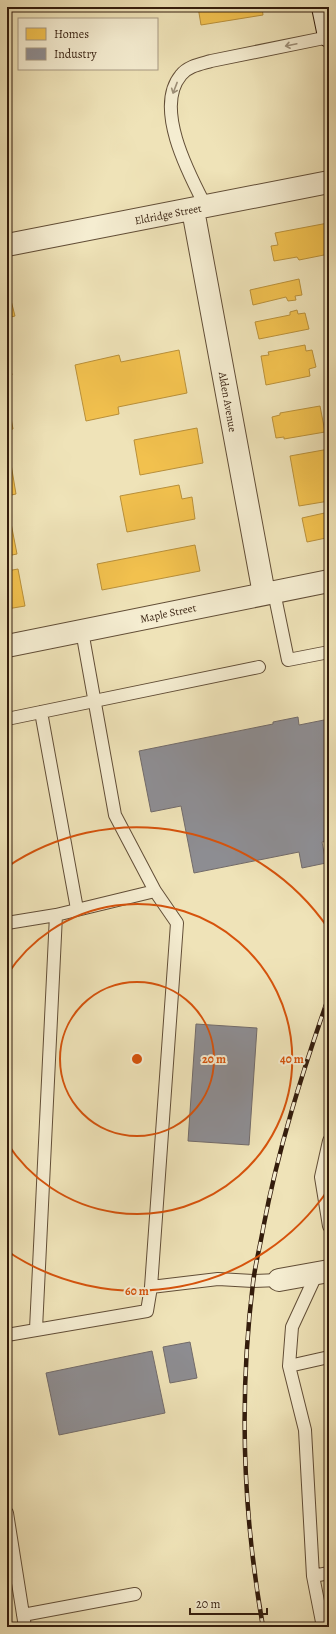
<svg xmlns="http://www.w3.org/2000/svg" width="336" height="1634" font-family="Alegreya,serif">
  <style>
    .homes { fill: #f2c14e; stroke: #b9903a }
    .industry { fill: #8d8d92; stroke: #726b6a }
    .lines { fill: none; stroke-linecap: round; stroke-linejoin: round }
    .lane-casing { stroke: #624e37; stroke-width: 14 }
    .street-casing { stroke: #624e37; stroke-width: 24 }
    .secondary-casing { stroke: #331c0c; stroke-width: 24 }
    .lane { stroke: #f5edd1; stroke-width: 12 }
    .street { stroke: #f5edd1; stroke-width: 22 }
    .secondary { stroke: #f5edd1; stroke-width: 22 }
    .rail-casing { stroke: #331c0c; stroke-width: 4.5 }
    .rail { stroke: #f5edd1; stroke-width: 3; stroke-dasharray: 9; stroke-linecap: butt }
    .oneway { stroke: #9e8f78 }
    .ring { fill: none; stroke: #d6530c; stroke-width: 2 }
    .labels { text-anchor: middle; stroke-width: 4; stroke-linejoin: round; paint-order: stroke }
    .street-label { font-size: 11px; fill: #331c0c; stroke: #f5edd1 }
    .centre { fill: #d6530c; stroke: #f5edd1; stroke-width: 2 }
    .ring-label { font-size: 12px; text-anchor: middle; font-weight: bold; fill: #d6530c; stroke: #f5edd1; stroke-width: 4; stroke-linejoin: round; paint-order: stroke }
  </style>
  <rect width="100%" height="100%" fill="#efe3b8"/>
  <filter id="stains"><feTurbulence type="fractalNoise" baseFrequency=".005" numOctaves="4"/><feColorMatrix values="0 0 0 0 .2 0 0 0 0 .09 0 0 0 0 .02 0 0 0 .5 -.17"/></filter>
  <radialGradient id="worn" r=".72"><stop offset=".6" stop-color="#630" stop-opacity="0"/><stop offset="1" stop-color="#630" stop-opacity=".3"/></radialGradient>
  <path class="homes" d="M 198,7 L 262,7 L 263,15 L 201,25 Z
    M 328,223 L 329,254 L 299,260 L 297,257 L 274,261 L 271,246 L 278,245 L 275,233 Z
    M 299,279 L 302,295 L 295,296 L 296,300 L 288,301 L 286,297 L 253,305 L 250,290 Z
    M 7,285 L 15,316 L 7,318 Z
    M 297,310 L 298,314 L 305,313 L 309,329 L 259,339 L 255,322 L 290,315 L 290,312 Z
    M 305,345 L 306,351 L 312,350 L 316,367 L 309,369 L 310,376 L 266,385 L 261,356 L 269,355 L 268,352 Z
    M 179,350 L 187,393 L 118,407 L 119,414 L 86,421 L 75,365 L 119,355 L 121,362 Z
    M 7,351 L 12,375 L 7,376 Z
    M 7,396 L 13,429 L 7,430 Z
    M 320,406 L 325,432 L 284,439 L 284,437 L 276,438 L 272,417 L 280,415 L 280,413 Z
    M 197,428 L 203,463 L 140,475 L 134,440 Z
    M 329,449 L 329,501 L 299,506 L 290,456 Z
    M 10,458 L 16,494 L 7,496 L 7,459 Z
    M 179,485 L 182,499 L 192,497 L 195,519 L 127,532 L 120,496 Z
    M 329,512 L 329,549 L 326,538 L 307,542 L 302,518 Z
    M 7,518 L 10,518 L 17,554 L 7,556 Z
    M 195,545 L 200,571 L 102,590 L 97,564 Z
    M 18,569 L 25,606 L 7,609 L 7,571 Z"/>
  <path class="industry" d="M 298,717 L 299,725 L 329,719 L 329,841 L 322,842 L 326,863 L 302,868 L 299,852 L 194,873 L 181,806 L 151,812 L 139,751 L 273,724 L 273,722 Z
    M 196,1024 L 257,1028 L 249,1145 L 188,1141 Z
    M 190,1342 L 197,1378 L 170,1383 L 163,1347 Z
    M 152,1351 L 165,1413 L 59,1435 L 46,1373 Z"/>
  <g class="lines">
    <defs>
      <path id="lane" d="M 206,207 C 190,176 153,108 181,75 C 188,66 201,64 211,61 L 329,37
        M 274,592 L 288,660 L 329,652
        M 41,712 L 77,909
        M 7,719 L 259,667
        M 56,915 L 155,891
        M 7,923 L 56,915 L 36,1329
        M 329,1141 L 321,1177 L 329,1226
        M 317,1273 L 292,1327 L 289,1366 L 305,1430 L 313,1576 L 323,1627
        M 151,1287 L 218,1279 L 253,1281 L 279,1280
        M 7,1335 L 147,1311 L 151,1287 L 177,923 L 155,891 L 115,815 L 82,631
        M 289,1366 L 329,1357
        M 7,1513 L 25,1627
        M 313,1576 L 329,1573
        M 23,1615 L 135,1594"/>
      <path id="street" d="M 193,210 L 264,594
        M 7,245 L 329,182
        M 7,646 L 329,581
        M 279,1280 L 329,1271"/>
      <path id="secondary" d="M 323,7 L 329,36"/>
    </defs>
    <use href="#lane" class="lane-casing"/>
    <use href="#street" class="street-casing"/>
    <use href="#secondary" class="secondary-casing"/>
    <use href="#lane" class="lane"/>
    <use href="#street" class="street"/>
    <use href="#secondary" class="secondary"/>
    <defs>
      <path id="rail" d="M 263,1627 C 243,1514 239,1397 253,1283 C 255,1265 260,1247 263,1229 C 278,1149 302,1073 329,996"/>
    </defs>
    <use href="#rail" class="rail-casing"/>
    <use href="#rail" class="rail"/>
  </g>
  <defs><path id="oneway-shaft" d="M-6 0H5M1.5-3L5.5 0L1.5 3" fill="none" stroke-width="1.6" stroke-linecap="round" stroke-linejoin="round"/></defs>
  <g class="oneway">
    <use href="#oneway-shaft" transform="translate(291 45) rotate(168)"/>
    <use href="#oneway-shaft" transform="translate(175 88) rotate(111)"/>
  </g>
  <g class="ring">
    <circle cx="137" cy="1059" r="77"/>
    <path d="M7 975A155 155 0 1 1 7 1143"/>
    <path d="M328 1190A232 232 0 0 1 7 1251M7 867A232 232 0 0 1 328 928"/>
  </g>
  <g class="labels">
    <g class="street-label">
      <text transform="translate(168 214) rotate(-11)" y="4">Eldridge Street</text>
      <text transform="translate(228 402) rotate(80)" y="4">Alden Avenue</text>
      <text transform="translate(168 613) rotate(-12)" y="4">Maple Street</text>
    </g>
  </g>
  <circle cx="137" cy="1059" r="6" class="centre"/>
  <g class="ring-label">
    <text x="214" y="1063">20 m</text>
    <text x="292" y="1063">40 m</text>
    <text x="137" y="1295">60 m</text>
  </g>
  <rect width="336" height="1634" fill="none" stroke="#efe3b8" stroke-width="24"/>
  <rect x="8" y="8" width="320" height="1618" fill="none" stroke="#331c0c" stroke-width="2"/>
  <rect x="12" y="12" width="312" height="1610" fill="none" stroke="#331c0c"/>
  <rect x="18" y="18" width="140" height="52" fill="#f5edd1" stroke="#a79982"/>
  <rect x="26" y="28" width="20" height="12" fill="#f2c14e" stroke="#a79982"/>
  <text x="54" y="38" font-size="12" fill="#331c0c">Homes</text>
  <rect x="26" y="48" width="20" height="12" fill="#8d8d92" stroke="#a79982"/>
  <text x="54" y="58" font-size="12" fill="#331c0c">Industry</text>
  <path d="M190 1608v6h77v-6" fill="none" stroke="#331c0c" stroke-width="2"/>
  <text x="196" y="1608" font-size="12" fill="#331c0c" stroke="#f5edd1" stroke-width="3" paint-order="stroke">20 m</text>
  <rect width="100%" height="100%" filter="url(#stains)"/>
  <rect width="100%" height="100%" fill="url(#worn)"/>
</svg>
